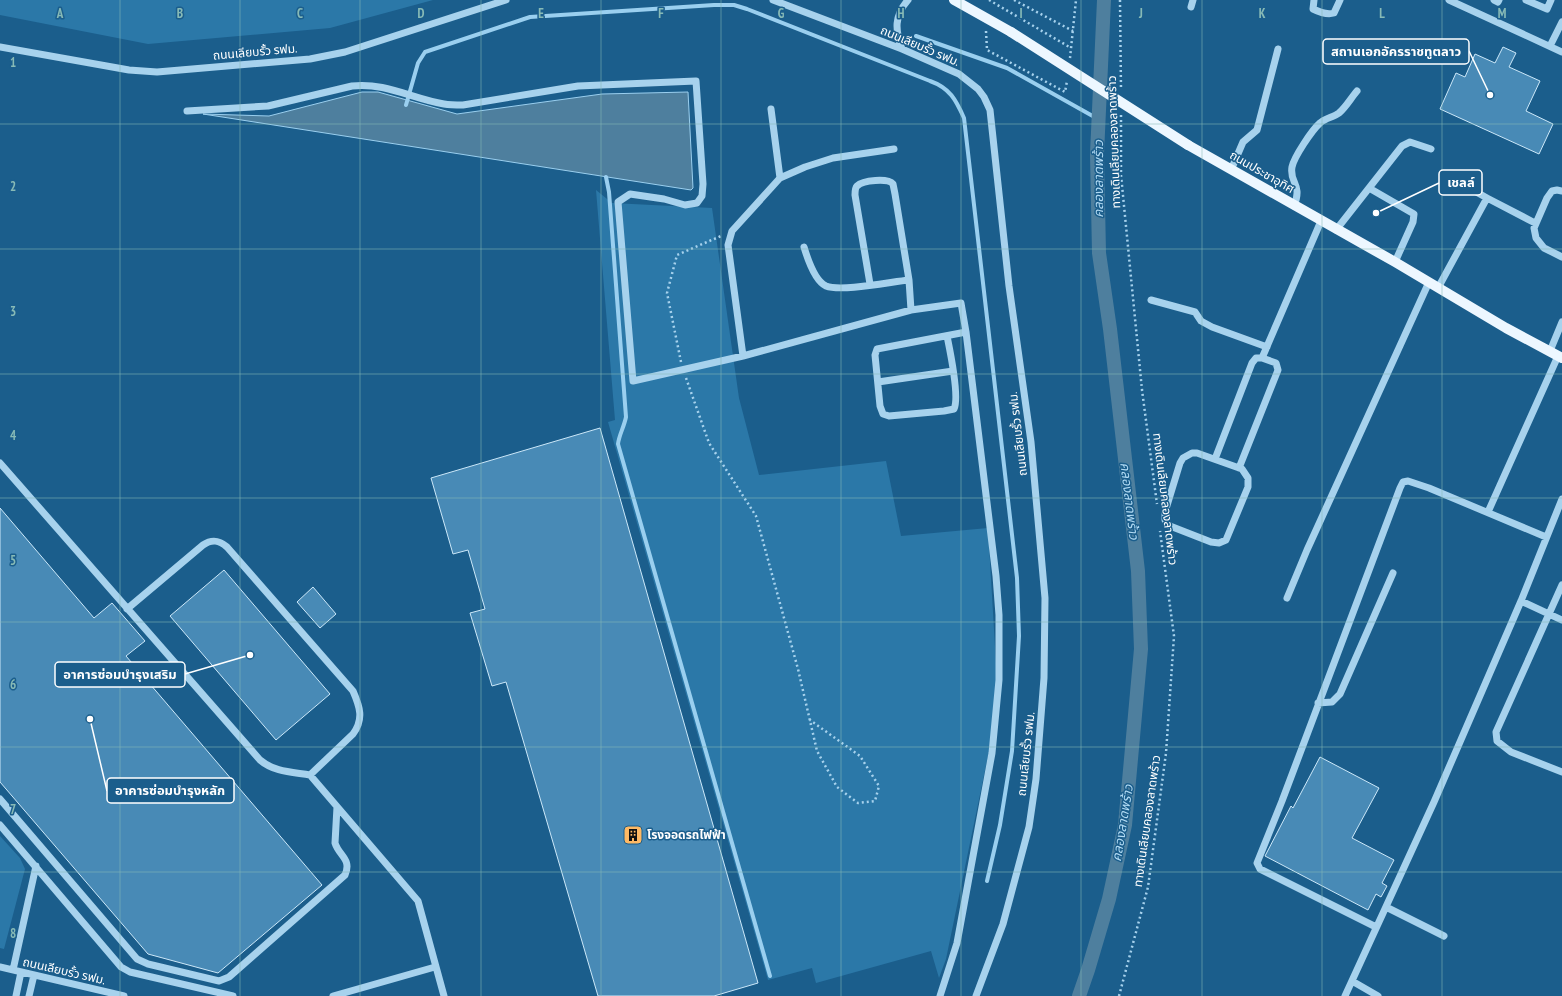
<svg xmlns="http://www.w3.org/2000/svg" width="1562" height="996" font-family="'PT Sans Narrow','Noto Sans Thai',sans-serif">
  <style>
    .green { fill: #2b78a8 }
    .water { fill: #4e7f9e; stroke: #9acfef }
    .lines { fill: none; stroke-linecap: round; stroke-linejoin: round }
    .stream { stroke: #9acfef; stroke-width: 4 }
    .canal { stroke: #4e7f9e; stroke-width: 14 }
    .building { fill: #488ab6; stroke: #cce8f9 }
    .path { stroke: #a7d2ed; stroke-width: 2.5; stroke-dasharray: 2 3; stroke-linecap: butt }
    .minor { stroke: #a7d2ed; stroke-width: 7 }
    .major { stroke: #edf7ff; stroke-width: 10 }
    .major-bridge { stroke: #edf7ff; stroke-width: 10 }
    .grid { fill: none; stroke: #87bab6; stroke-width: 1; stroke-opacity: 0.55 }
    .labels { text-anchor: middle; stroke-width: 3; stroke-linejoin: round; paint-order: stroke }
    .street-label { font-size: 12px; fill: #fff; stroke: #1b5e8c }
    .poi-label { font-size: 12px; font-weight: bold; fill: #fff; stroke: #1b5e8c; text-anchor: start }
    .water-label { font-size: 13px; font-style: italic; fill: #b2dbf4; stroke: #1b5e8c }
    .grid-label { font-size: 13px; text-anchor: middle; font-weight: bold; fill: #87bab6; stroke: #1b5e8c; stroke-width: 3; stroke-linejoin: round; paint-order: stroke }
    .leader { fill: none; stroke: #fff; stroke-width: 1.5 }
    .callout-dot { fill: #fff; stroke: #1b5e8c; stroke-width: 1.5 }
    .callout { fill: #1b5e8c; stroke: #fff; stroke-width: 1.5 }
    .callout-label { font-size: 13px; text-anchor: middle; font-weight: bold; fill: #fff }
  </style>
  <rect width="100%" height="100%" fill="#1b5e8c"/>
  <path class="green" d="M 0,0 L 433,0 L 330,28 L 148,44 L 0,15 Z
    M 596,190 L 612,203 L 712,208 L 739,398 L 759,475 L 886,461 L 901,536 L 988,528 L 997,680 L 989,751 L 946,959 L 939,978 L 931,951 L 816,983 L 812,968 L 768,980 L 608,422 L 615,420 Z
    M 0,836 L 20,858 L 25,869 L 4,949 L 0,948 Z"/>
  <path class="water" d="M 362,92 L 378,92 L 457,114 L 602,94 L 688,92 L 693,188 L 691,190 L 203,114 L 269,116 Z"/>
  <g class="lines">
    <path class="stream" d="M 916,36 L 1007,68 L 1098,119
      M 406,105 L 418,63 L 425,52 L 530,17 L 714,5 L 734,5 L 747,9 L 930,81 C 950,88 956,100 964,118 L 1017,578 L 1019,636 L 1012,751 L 1000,825 L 987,881
      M 606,177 L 609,192 L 626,417 C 624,427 619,435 618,444 L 770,976"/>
    <path class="canal" d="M 1079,996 L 1088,970 L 1109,899 L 1125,825 L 1141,649 L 1138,571 L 1110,329 L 1099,253 L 1097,154 L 1104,0"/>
  </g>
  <path class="building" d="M 1503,47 L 1516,53 L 1509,67 L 1540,81 L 1526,111 L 1553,124 L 1539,154 L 1440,109 L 1456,73 L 1465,77 L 1475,54 L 1495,63 Z
    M 600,428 L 758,983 L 714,996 L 598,996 L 506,682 L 492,686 L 470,613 L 485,609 L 468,550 L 453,554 L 431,478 Z
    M 0,508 L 94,618 L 112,603 L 145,641 L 126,656 L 322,885 L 218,973 L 148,954 L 0,782 Z
    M 224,570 L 330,694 L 276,740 L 170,616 Z
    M 313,587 L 336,614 L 320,628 L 297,602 Z
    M 1320,757 L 1379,788 L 1352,838 L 1394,860 L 1382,883 L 1387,886 L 1381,897 L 1376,894 L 1368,910 L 1265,856 L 1291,806 L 1293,808 Z"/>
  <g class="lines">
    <path class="path" d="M 989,0 L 1071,48
      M 1014,0 L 1073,31
      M 1120,0 L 1121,90
      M 986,31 L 987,50 L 1065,92 L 1067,81
      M 1070,58 L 1076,0
      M 1121,115 L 1121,175 L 1142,390 L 1157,504
      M 681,362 L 667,293 L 677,255 L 721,236
      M 686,378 L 709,443 L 756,516 L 798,669 L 817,751 L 837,787 L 858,803 L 875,801 L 879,786 L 860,756 L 810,720
      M 1119,996 L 1148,887 L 1166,753 L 1174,636 L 1160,531"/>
    <path class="minor" d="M 773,0 L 902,49 L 959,74 L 978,89 L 984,97 L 990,110 L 1009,286 L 1031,442 L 1045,598 L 1044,678 L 1036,779 L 1029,827 L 1003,924 L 976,996
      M 1314,0 L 1313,9 C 1319,12 1327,15 1334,13 L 1340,0
      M 1449,0 L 1562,52
      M 1494,0 L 1498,2 L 1499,0
      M 1526,0 L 1547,9 L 1551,0
      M 1191,7 L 1193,0
      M 1550,46 L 1562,22
      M 0,47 L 129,70 L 157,72 L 310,59 L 345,52 L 506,0
      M 902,49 C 895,30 894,16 908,0
      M 771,109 L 780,178
      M 187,111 L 268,106 L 352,86 C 385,82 413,99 444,104 C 450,105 457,105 463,105 L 578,86 L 696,81 L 703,184 L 702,196 L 697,203 L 685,205 L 664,199 L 630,194 L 618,202 L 633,381 L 743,356 L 911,310 L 961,303 L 966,332 L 996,576 L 999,615 L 999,680 L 992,753 L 957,943 L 940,996
      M 1231,170 L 1243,142 L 1257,130 L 1278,49
      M 1462,184 L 1487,198
      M 1369,188 L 1414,214 L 1413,222 L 1395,262
      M 1562,191 L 1557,190 L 1552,191 L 1547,198 L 1534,228 L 1536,238 L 1544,248 L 1562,257
      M 1294,206 C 1303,184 1289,183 1292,167 C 1294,157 1312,130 1320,123 C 1325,118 1334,117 1339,113 C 1346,107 1351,98 1357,91
      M 1336,230 L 1402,146 L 1410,142 L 1431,149
      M 804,247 C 807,257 815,281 826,286 C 841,292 890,282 909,280
      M 870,284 L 855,195 C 855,192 855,188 857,186 C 863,180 888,178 893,184 L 895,194 L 909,280 L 911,310
      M 1438,288 L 1487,198 L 1535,223
      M 1151,300 L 1195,312 L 1201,321 L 1212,327 L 1267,347
      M 947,336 C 950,351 960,397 954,409 L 944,411 L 889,416 L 883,414 L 880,406 L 875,355 L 877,349 L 966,332
      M 1550,351 L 1562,322
      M 743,356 L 728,245 L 732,231 L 780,178 L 805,167 L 833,158 L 894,149
      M 1262,358 L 1321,221
      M 878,382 L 953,371
      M 1192,453 L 1197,453 L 1242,469 L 1248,478 L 1248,487 L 1226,540 L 1219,543 L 1211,542 L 1170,526 L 1165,520 L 1165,512 L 1180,463 L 1183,458 Z
      M 1215,459 L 1252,363 L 1256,358 L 1262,358 L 1276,363 L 1278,370 L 1239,468
      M 0,463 L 260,760 C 274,772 292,772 310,775 L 353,734 C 364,719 360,707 353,691 L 227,547 C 219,540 212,539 203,545 L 127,609
      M 1488,512 L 1558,356
      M 1562,585 L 1496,732 L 1497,741 L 1511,752 L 1562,772
      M 1287,598 L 1307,550 L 1429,282
      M 1521,601 L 1562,620
      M 1318,703 L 1332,702 L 1340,694 L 1393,573
      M 310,775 L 418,901 L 444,996
      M 0,799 L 137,959 L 148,964 L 219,981 L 229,977 L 345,875 C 352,859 339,856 335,843 L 337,807
      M 0,825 L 121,967 L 130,972 L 233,996
      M 1386,907 L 1444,936
      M 1376,927 L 1260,869 L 1257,863 L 1282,801 L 1400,488 L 1403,482 L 1408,481 L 1429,488 L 1546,537
      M 0,967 L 124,996
      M 13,970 L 36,866
      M 1352,981 L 1378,996
      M 16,996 L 21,972
      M 29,996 L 34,975
      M 333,996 L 435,967
      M 1345,996 L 1434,802 L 1521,601 L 1562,499"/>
    <path class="major" d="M 954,0 L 1011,32
      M 1188,145 L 1395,262 L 1506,328 L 1562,358"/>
    <path class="major-bridge" d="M 1011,32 L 1188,145"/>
  </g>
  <path class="grid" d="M 120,0 L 120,996M 240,0 L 240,996M 360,0 L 360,996M 481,0 L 481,996M 601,0 L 601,996M 721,0 L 721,996M 841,0 L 841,996M 961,0 L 961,996M 1081,0 L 1081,996M 1202,0 L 1202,996M 1322,0 L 1322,996M 1442,0 L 1442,996M 0,124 L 1562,124M 0,249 L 1562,249M 0,374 L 1562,374M 0,498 L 1562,498M 0,622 L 1562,622M 0,747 L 1562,747M 0,872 L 1562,872"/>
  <defs>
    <symbol id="building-square" viewBox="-11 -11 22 22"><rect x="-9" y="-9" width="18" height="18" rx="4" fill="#feb964" stroke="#1b5e8c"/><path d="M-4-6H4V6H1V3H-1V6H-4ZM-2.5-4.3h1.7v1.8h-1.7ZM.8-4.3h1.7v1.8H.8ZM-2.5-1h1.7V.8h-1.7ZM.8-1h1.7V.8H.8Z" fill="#111"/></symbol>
  </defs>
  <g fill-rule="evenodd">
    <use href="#building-square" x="622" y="824" width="22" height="22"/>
  </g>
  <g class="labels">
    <g class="street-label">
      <text transform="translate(920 46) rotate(23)" y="4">ถนนเลียบรั้ว รฟม.</text>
      <text transform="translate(255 52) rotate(-5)" y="4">ถนนเลียบรั้ว รฟม.</text>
      <text transform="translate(1114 142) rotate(-92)" y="4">ทางเดินเลียบคลองลาดพร้าว</text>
      <text transform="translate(1262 172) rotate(30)" y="4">ถนนประชาอุทิศ</text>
      <text transform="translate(1018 434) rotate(-97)" y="4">ถนนเลียบรั้ว รฟม.</text>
      <text transform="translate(1165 499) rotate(83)" y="4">ทางเดินเลียบคลองลาดพร้าว</text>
      <text transform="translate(1026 754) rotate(-84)" y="4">ถนนเลียบรั้ว รฟม.</text>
      <text transform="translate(1147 821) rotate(-82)" y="4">ทางเดินเลียบคลองลาดพร้าว</text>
      <text transform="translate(64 971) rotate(13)" y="4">ถนนเลียบรั้ว รฟม.</text>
    </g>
    <g class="poi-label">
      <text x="647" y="839">โรงจอดรถไฟฟ้า</text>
    </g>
    <g class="water-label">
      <text transform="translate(1098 179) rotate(-90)" y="5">คลองลาดพร้าว</text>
      <text transform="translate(1130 501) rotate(83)" y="5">คลองลาดพร้าว</text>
      <text transform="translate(1122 823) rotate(-81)" y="5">คลองลาดพร้าว</text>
    </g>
  </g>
  <g class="grid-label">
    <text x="60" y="18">A</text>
    <text x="180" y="18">B</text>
    <text x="300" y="18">C</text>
    <text x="421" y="18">D</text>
    <text x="541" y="18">E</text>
    <text x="661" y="18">F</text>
    <text x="781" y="18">G</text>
    <text x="901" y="18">H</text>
    <text x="1021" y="18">I</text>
    <text x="1141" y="18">J</text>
    <text x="1262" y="18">K</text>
    <text x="1382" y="18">L</text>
    <text x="1502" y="18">M</text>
    <text x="13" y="67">1</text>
    <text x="13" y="191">2</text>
    <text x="13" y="316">3</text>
    <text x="13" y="440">4</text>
    <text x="13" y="565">5</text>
    <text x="13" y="689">6</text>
    <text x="13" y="814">7</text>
    <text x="13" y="938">8</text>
  </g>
  <path class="leader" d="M1490 95L1469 51M1376 213L1439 183M250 655L185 674M90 719L107 791"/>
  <g class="callout-dot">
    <circle cx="1490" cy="95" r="4"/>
    <circle cx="1376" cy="213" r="4"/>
    <circle cx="250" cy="655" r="4"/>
    <circle cx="90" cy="719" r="4"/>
  </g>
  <g class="callout">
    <rect x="1323" y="39" width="146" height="25" rx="4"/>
    <rect x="1439" y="170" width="43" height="25" rx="4"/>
    <rect x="55" y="662" width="130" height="25" rx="4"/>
    <rect x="107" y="778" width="127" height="25" rx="4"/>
  </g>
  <g class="callout-label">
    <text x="1396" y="56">สถานเอกอัครราชทูตลาว</text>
    <text x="1461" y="187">เชลล์</text>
    <text x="120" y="679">อาคารซ่อมบำรุงเสริม</text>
    <text x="170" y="795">อาคารซ่อมบำรุงหลัก</text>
  </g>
</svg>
